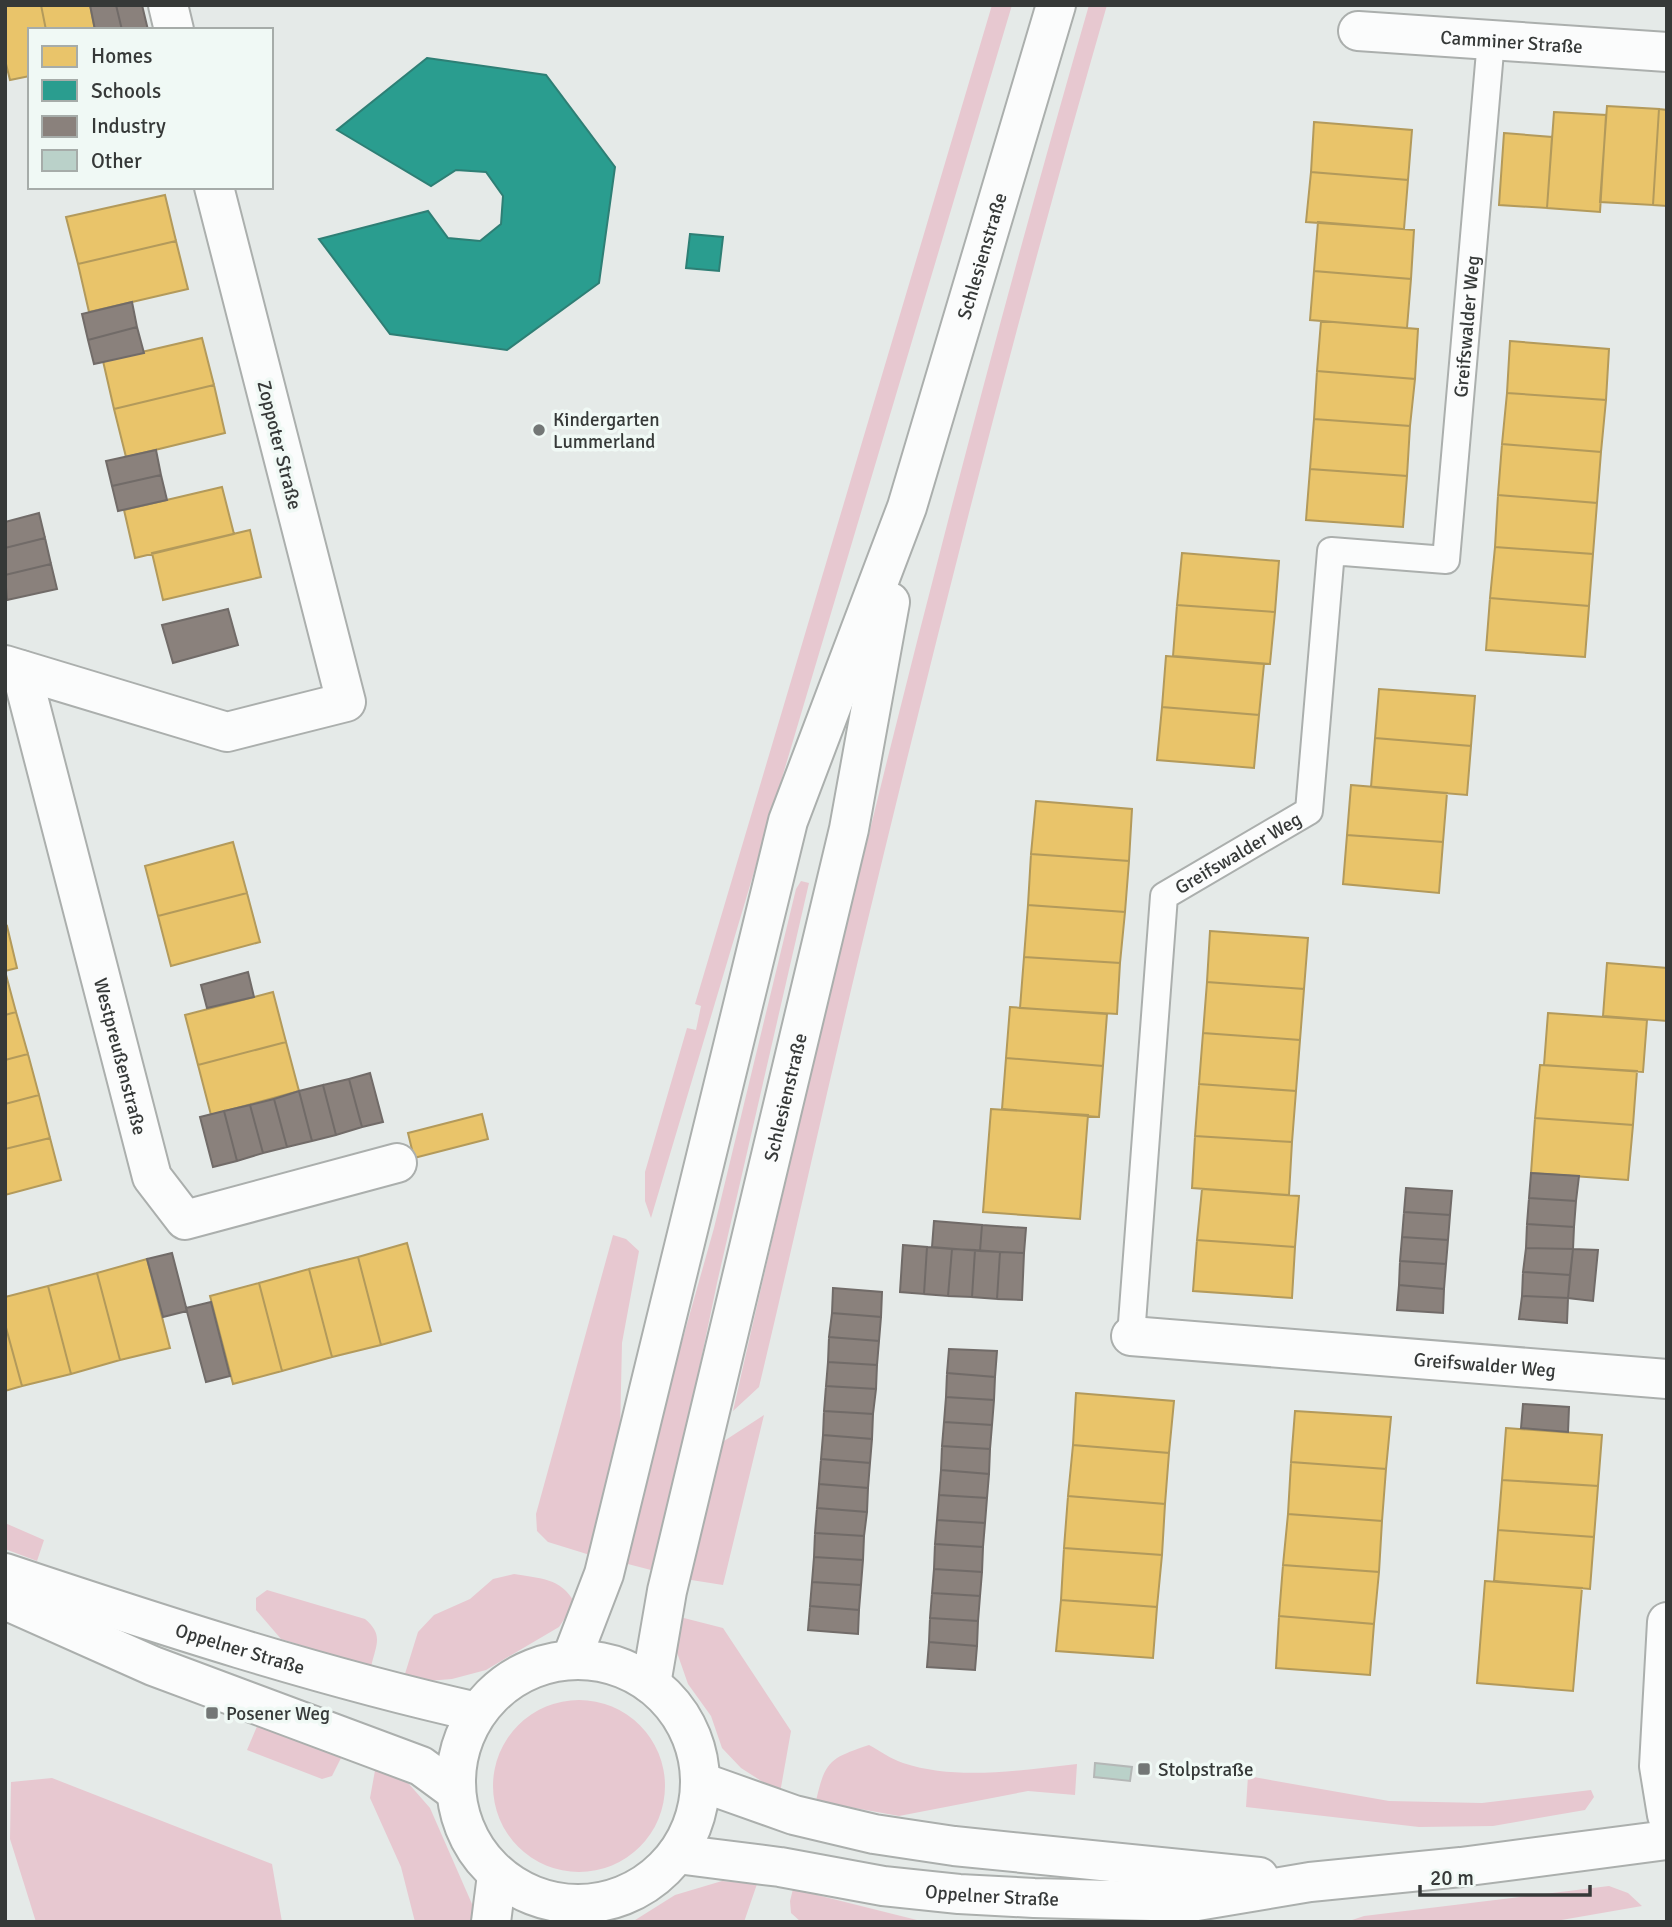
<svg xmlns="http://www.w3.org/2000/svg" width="1672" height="1927" font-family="Signika,sans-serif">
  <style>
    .green { fill: #e7c8d0 }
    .homes { fill: #e9c46a; stroke: #b39a5b; stroke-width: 2 }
    .schools { fill: #2a9d8f; stroke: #2e7f75; stroke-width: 2 }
    .industry { fill: #8a817c; stroke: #716b68; stroke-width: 2 }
    .building { fill: #bad1c9; stroke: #b4b7b6; stroke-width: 2 }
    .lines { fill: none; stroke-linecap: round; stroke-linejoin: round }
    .service-casing { stroke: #abafad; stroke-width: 30 }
    .minor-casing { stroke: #abafad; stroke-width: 42 }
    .tertiary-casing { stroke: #abafad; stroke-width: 42 }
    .service { stroke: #fbfcfc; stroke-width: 26 }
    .minor { stroke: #fbfcfc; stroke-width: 38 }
    .tertiary { stroke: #fbfcfc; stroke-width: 38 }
    .poi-dot { fill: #737776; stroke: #f0f9f5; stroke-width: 2.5 }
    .labels { text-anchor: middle; stroke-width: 7; stroke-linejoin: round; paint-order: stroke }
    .street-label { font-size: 19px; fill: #363938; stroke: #f0f9f5 }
    .poi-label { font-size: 19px; fill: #363938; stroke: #f0f9f5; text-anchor: start }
  </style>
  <rect width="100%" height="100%" fill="#e5eae8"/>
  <path class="green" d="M 992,5 L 1012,5 L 651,1218 L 645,1201 L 645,1172 L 687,1028 L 696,1030 L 701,1006 L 695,1004 Z
    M 1089,5 L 1107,5 C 1017,317 937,632 861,948 C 826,1094 794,1241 759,1387 L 733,1411 C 840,939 955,470 1089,5 Z
    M 801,881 L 809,883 L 717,1283 L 687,1427 L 651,1570 L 624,1563 L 669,1388 L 714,1228 L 796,889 Z
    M 613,1235 L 626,1239 L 639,1251 L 622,1343 L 620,1433 L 590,1555 L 548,1542 L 537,1531 L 536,1514 Z
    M 764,1415 L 723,1585 L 685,1579 L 721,1443 Z
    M 5,1523 L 44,1540 L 37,1561 L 5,1549 Z
    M 514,1574 C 541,1579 560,1577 575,1603 L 559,1627 L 486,1670 L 452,1679 L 427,1681 L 404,1677 L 418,1632 L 434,1615 L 470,1599 L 493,1579 Z
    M 267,1590 L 365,1619 C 384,1635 376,1645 371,1667 L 281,1639 L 256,1610 L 256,1598 Z
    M 676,1616 L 723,1628 L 791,1731 L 780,1793 L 741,1768 L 722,1748 L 711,1716 L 688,1684 L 674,1644 Z
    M493 1786a86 86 0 1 1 172 0a86 86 0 1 1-172 0Z
    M 258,1724 L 343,1754 L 332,1776 L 322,1779 L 247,1750 Z
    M 869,1745 C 880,1751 891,1759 903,1763 C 958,1781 1020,1770 1077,1764 L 1075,1795 L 1028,1791 L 899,1816 L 816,1801 C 825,1760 831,1758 869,1745 Z
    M 376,1765 L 409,1784 L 430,1808 L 472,1904 L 473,1922 L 415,1922 L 401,1867 L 370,1798 Z
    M 1248,1776 L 1389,1801 L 1482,1803 L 1591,1790 L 1594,1797 L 1585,1810 L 1493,1826 L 1419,1827 L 1246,1807 Z
    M 52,1778 L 272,1864 L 282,1922 L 36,1922 L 10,1839 L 11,1782 Z
    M 722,1881 L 757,1884 L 744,1922 L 632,1922 L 675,1895 Z
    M 1609,1886 L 1628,1893 L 1642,1906 L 1550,1922 L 1346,1922 L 1364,1916 Z
    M 793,1889 L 925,1922 L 801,1922 L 791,1913 L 790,1901 Z"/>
  <path class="homes" d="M 5,5 L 41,5 L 46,30 L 30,30 L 30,76 L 10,80 L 5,60 Z
    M 41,5 L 90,5 L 95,30 L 46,30 Z
    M 1607,106 L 1659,109 L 1653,205 L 1600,202 Z
    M 1659,109 L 1667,110 L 1667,206 L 1653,205 Z
    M 1554,112 L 1606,115 L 1600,212 L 1547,208 Z
    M 1314,122 L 1412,130 L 1408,180 L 1311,172 Z
    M 1504,133 L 1552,137 L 1547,208 L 1499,205 Z
    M 1311,172 L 1408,180 L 1404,229 L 1306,222 Z
    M 165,195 L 176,241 L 78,264 L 66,217 Z
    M 1318,222 L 1414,230 L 1411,279 L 1314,271 Z
    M 176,241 L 188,289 L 89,312 L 78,264 Z
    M 1314,271 L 1411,279 L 1407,328 L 1310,320 Z
    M 1321,321 L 1418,329 L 1415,379 L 1317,371 Z
    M 202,338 L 214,385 L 114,409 L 103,361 Z
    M 1510,341 L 1609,349 L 1606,400 L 1507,393 Z
    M 1317,371 L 1415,379 L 1410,426 L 1314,419 Z
    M 214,385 L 225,433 L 126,457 L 114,409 Z
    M 1507,393 L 1606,400 L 1601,452 L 1502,444 Z
    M 1314,419 L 1410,426 L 1407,476 L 1310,469 Z
    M 1502,444 L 1601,452 L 1597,503 L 1498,495 Z
    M 1310,469 L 1407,476 L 1403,527 L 1306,520 Z
    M 222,487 L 234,534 L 135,558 L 124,510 Z
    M 1498,495 L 1597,503 L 1593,554 L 1495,547 Z
    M 250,530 L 261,577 L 163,600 L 152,553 Z
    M 1495,547 L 1593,554 L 1589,606 L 1490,598 Z
    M 1182,553 L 1279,561 L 1275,612 L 1177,605 Z
    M 1490,598 L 1589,606 L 1585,657 L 1486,650 Z
    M 1177,605 L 1275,612 L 1270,664 L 1173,656 Z
    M 1166,656 L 1264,664 L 1259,715 L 1162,707 Z
    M 1379,689 L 1475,696 L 1471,746 L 1375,738 Z
    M 1162,707 L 1259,715 L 1254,768 L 1157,760 Z
    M 1375,738 L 1471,746 L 1467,795 L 1371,787 Z
    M 1351,785 L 1447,793 L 1443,842 L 1347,835 Z
    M 1036,801 L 1132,809 L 1129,861 L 1031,854 Z
    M 1347,835 L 1443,842 L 1439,893 L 1343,884 Z
    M 233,842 L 247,893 L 158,916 L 145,866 Z
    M 1031,854 L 1129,861 L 1125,912 L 1028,905 Z
    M 247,893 L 260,942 L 171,966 L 158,916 Z
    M 1028,905 L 1125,912 L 1120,963 L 1024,957 Z
    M 7,926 L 17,968 L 5,971 L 5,927 Z
    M 1210,931 L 1308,938 L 1304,989 L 1207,982 Z
    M 1024,957 L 1120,963 L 1117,1014 L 1020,1008 Z
    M 1607,963 L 1667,968 L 1667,1021 L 1603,1016 Z
    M 5,971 L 16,1012 L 5,1015 Z
    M 1207,982 L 1304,989 L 1300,1040 L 1203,1033 Z
    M 273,992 L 286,1042 L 198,1065 L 185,1015 Z
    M 1010,1007 L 1107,1014 L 1103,1066 L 1006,1058 Z
    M 16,1012 L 28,1054 L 5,1060 L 5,1015 Z
    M 1548,1013 L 1647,1020 L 1643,1072 L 1544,1065 Z
    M 1203,1033 L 1300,1040 L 1296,1091 L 1199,1084 Z
    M 286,1042 L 299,1091 L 211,1115 L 198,1065 Z
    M 28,1054 L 39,1095 L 5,1104 L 5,1060 Z
    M 1006,1058 L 1103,1066 L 1099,1117 L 1002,1109 Z
    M 1540,1065 L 1637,1071 L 1633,1125 L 1535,1118 Z
    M 1199,1084 L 1296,1091 L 1292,1142 L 1195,1136 Z
    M 39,1095 L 50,1138 L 5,1149 L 5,1104 Z
    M 991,1109 L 1088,1115 L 1080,1219 L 983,1212 Z
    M 482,1114 L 488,1139 L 414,1158 L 408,1133 Z
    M 1535,1118 L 1633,1125 L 1628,1180 L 1531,1173 Z
    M 1195,1136 L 1292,1142 L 1289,1195 L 1192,1188 Z
    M 50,1138 L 61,1180 L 5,1195 L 5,1149 Z
    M 1202,1189 L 1299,1196 L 1295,1247 L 1197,1240 Z
    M 1197,1240 L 1295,1247 L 1292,1298 L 1193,1291 Z
    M 407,1243 L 431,1331 L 381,1345 L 358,1257 Z
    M 358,1257 L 381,1345 L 332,1357 L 309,1269 Z
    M 147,1259 L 170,1348 L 120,1360 L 97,1273 Z
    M 309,1269 L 332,1357 L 282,1371 L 259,1283 Z
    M 97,1273 L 120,1360 L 71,1374 L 48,1286 Z
    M 259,1283 L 282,1371 L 233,1384 L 210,1296 Z
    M 48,1286 L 71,1374 L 22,1386 L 5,1324 L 5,1297 Z
    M 5,1324 L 22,1386 L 5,1391 Z
    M 1076,1393 L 1174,1401 L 1169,1453 L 1073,1445 Z
    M 1295,1411 L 1391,1417 L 1386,1469 L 1291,1462 Z
    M 1506,1428 L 1602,1435 L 1598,1486 L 1502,1480 Z
    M 1073,1445 L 1169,1453 L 1165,1504 L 1068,1496 Z
    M 1291,1462 L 1386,1469 L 1382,1521 L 1288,1514 Z
    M 1502,1480 L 1598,1486 L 1594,1537 L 1498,1530 Z
    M 1068,1496 L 1165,1504 L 1162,1555 L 1064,1548 Z
    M 1288,1514 L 1382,1521 L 1379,1572 L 1283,1565 Z
    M 1498,1530 L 1594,1537 L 1590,1589 L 1494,1581 Z
    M 1064,1548 L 1162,1555 L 1157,1607 L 1061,1600 Z
    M 1283,1565 L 1379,1572 L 1374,1624 L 1279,1616 Z
    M 1485,1581 L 1582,1588 L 1573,1691 L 1477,1683 Z
    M 1061,1600 L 1157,1607 L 1153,1658 L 1056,1651 Z
    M 1279,1616 L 1374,1624 L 1370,1675 L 1276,1668 Z"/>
  <path class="schools" d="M 427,58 L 546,75 L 615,167 L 599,283 L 507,350 L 390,334 L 319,239 L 428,211 L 448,238 L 480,241 L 501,224 L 503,196 L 486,172 L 456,170 L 431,186 L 337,130 Z
    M 690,234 L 723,237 L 719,271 L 686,268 Z"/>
  <path class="industry" d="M 90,5 L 116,5 L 122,30 L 95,30 Z
    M 116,5 L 142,5 L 148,30 L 122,30 Z
    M 132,302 L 137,327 L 88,340 L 82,314 Z
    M 137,327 L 144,353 L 94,364 L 88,340 Z
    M 156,450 L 161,475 L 112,486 L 106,461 Z
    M 161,475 L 167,500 L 118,511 L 112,486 Z
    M 39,513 L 45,538 L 5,548 L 5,522 Z
    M 45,538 L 51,564 L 5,575 L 5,548 Z
    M 51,564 L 57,589 L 7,600 L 5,575 Z
    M 228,609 L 238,645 L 173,663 L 162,625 Z
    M 248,972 L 254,997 L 207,1008 L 201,985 Z
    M 370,1073 L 383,1122 L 362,1127 L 349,1079 Z
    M 349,1079 L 362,1127 L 336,1135 L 323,1085 Z
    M 323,1085 L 336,1135 L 312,1141 L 299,1091 Z
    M 299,1091 L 312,1141 L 287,1147 L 274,1099 Z
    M 274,1099 L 287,1147 L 263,1153 L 250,1105 Z
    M 250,1105 L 263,1153 L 237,1161 L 224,1111 Z
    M 224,1111 L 237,1161 L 213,1167 L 200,1117 Z
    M 1531,1173 L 1579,1176 L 1576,1201 L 1529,1198 Z
    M 1406,1188 L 1452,1191 L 1450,1215 L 1404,1212 Z
    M 1529,1198 L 1576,1201 L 1574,1227 L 1527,1224 Z
    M 1404,1212 L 1450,1215 L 1448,1240 L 1402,1237 Z
    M 934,1221 L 982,1225 L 980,1251 L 932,1247 Z
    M 1527,1224 L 1574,1227 L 1573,1249 L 1526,1248 Z
    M 982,1225 L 1026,1228 L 1024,1253 L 980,1251 Z
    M 1402,1237 L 1448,1240 L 1446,1264 L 1400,1261 Z
    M 903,1245 L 927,1247 L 924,1294 L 900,1292 Z
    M 927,1247 L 952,1249 L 948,1296 L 924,1294 Z
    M 1526,1248 L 1573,1249 L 1570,1275 L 1523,1272 Z
    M 952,1249 L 975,1250 L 972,1297 L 948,1296 Z
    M 1573,1249 L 1598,1250 L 1593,1301 L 1568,1298 Z
    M 975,1250 L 1000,1252 L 997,1299 L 972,1297 Z
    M 1000,1252 L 1024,1253 L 1022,1300 L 997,1299 Z
    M 172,1253 L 187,1311 L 163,1317 L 147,1259 Z
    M 1400,1261 L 1446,1264 L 1444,1289 L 1399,1285 Z
    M 1523,1272 L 1570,1275 L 1568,1298 L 1522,1296 Z
    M 1399,1285 L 1444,1289 L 1443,1313 L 1397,1310 Z
    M 833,1288 L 882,1292 L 881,1317 L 832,1313 Z
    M 1522,1296 L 1568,1298 L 1567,1323 L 1519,1319 Z
    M 211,1302 L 230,1376 L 206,1382 L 186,1308 Z
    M 832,1313 L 881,1317 L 879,1341 L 829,1337 Z
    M 829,1337 L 879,1341 L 877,1365 L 828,1362 Z
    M 949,1349 L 997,1351 L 995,1377 L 947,1373 Z
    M 828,1362 L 877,1365 L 876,1389 L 826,1386 Z
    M 947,1373 L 995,1377 L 994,1400 L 946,1397 Z
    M 826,1386 L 876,1389 L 873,1414 L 824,1411 Z
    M 946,1397 L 994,1400 L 992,1425 L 944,1422 Z
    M 1523,1404 L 1569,1407 L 1568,1432 L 1521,1428 Z
    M 824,1411 L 873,1414 L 872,1439 L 823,1435 Z
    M 944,1422 L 992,1425 L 990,1449 L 942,1446 Z
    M 823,1435 L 872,1439 L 870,1463 L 821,1459 Z
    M 942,1446 L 990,1449 L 989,1474 L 941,1470 Z
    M 821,1459 L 870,1463 L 868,1488 L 819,1484 Z
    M 941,1470 L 989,1474 L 987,1498 L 939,1495 Z
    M 819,1484 L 868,1488 L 867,1512 L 817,1508 Z
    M 939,1495 L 987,1498 L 985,1523 L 937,1520 Z
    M 817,1508 L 867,1512 L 864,1536 L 815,1533 Z
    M 937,1520 L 985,1523 L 983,1547 L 935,1544 Z
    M 815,1533 L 864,1536 L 863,1560 L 814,1557 Z
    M 935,1544 L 983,1547 L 982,1572 L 934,1569 Z
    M 814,1557 L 863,1560 L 861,1585 L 812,1582 Z
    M 934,1569 L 982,1572 L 980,1596 L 932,1593 Z
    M 812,1582 L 861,1585 L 859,1610 L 810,1606 Z
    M 932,1593 L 980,1596 L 978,1621 L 930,1618 Z
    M 810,1606 L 859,1610 L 858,1634 L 808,1630 Z
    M 930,1618 L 978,1621 L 977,1646 L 929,1642 Z
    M 929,1642 L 977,1646 L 975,1670 L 927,1667 Z"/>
  <path class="building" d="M 1095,1763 L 1132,1767 L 1130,1781 L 1094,1777 Z"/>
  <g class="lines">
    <defs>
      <g id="service">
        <path id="s1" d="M 1131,1336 L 1164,896 L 1309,811 L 1331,551 L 1446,560 L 1491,40"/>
      </g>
      <g id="minor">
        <path d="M 168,5 L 174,30"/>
        <path id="s2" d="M 1358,31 L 1667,52"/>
        <path d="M 5,665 L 227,732 L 346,702 L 214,187"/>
        <path id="s3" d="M 21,670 L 152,1177 L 185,1220 L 397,1163"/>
        <path id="s4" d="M 1131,1336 L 1667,1379"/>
        <path d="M 1667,1622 L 1659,1766 L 1667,1815"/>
      </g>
      <g id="tertiary">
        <path id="s5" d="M 5,1573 C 161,1625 317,1676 477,1712"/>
        <path d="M 5,1600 L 153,1666 L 421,1766 L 455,1791"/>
        <path id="s6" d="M 571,1660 L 604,1574 L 788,821 L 907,507 L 1056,5"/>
        <circle cx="578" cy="1782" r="122"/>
        <path id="s7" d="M 651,1684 L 667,1591 L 849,829 L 890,602"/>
        <path d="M 701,1782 L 794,1815 L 874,1834 L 954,1846 L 1259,1877"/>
        <path id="s8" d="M 677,1854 L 780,1867 L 883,1886 L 959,1894 L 1034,1898 L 1191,1902 L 1310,1882 L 1461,1867 L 1667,1840"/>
        <path d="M 491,1922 L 497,1875"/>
      </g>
    </defs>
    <use href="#service" class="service-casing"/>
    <use href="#minor" class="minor-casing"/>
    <use href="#tertiary" class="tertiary-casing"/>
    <use href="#service" class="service"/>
    <use href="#minor" class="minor"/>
    <use href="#tertiary" class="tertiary"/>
  </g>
  <g class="poi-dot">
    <circle cx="539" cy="430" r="7"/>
    <rect x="205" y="1706" width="14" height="14" rx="3.5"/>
    <rect x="1137" y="1762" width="14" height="14" rx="3.5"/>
  </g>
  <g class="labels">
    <g class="street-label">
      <text dy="7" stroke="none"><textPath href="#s2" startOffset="154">Camminer Straße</textPath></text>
      <text dy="7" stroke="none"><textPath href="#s6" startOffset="1465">Schlesienstraße</textPath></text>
      <text dy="7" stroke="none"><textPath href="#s1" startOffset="1220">Greifswalder Weg</textPath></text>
      <text transform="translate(280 445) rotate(76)" y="7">Zoppoter Straße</text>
      <text dy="7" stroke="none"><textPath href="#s1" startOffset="527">Greifswalder Weg</textPath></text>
      <text dy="7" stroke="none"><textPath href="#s3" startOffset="399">Westpreußenstraße</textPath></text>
      <text dy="7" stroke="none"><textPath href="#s7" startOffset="602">Schlesienstraße</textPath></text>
      <text dy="7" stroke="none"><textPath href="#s4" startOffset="355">Greifswalder Weg</textPath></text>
      <text dy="7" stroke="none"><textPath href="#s5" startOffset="247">Oppelner Straße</textPath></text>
      <text dy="7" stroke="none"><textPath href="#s8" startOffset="318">Oppelner Straße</textPath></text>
    </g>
    <g class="poi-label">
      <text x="553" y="426">Kindergarten<tspan x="553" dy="22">Lummerland</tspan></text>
      <text x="226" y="1720">Posener Weg</text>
      <text x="1158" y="1776">Stolpstraße</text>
    </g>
  </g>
  <rect width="1672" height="1927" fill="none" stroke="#363938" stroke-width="14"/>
  <rect x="28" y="28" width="245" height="161" fill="#f0f9f5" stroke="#a6aca9" stroke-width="2"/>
  <rect x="42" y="46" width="35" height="21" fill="#e9c46a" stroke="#a6aca9" stroke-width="2"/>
  <text x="91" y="63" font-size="21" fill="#363938">Homes</text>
  <rect x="42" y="80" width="35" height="21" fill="#2a9d8f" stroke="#a6aca9" stroke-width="2"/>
  <text x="91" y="98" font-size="21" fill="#363938">Schools</text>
  <rect x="42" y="116" width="35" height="21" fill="#8a817c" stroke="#a6aca9" stroke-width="2"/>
  <text x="91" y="133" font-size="21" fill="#363938">Industry</text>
  <rect x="42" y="150" width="35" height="21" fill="#bad1c9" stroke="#a6aca9" stroke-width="2"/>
  <text x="91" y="168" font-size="21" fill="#363938">Other</text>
  <path d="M1420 1885v10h170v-10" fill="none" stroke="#363938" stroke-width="3.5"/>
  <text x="1430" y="1885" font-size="21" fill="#363938" stroke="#f0f9f5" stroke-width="5" paint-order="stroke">20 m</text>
</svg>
